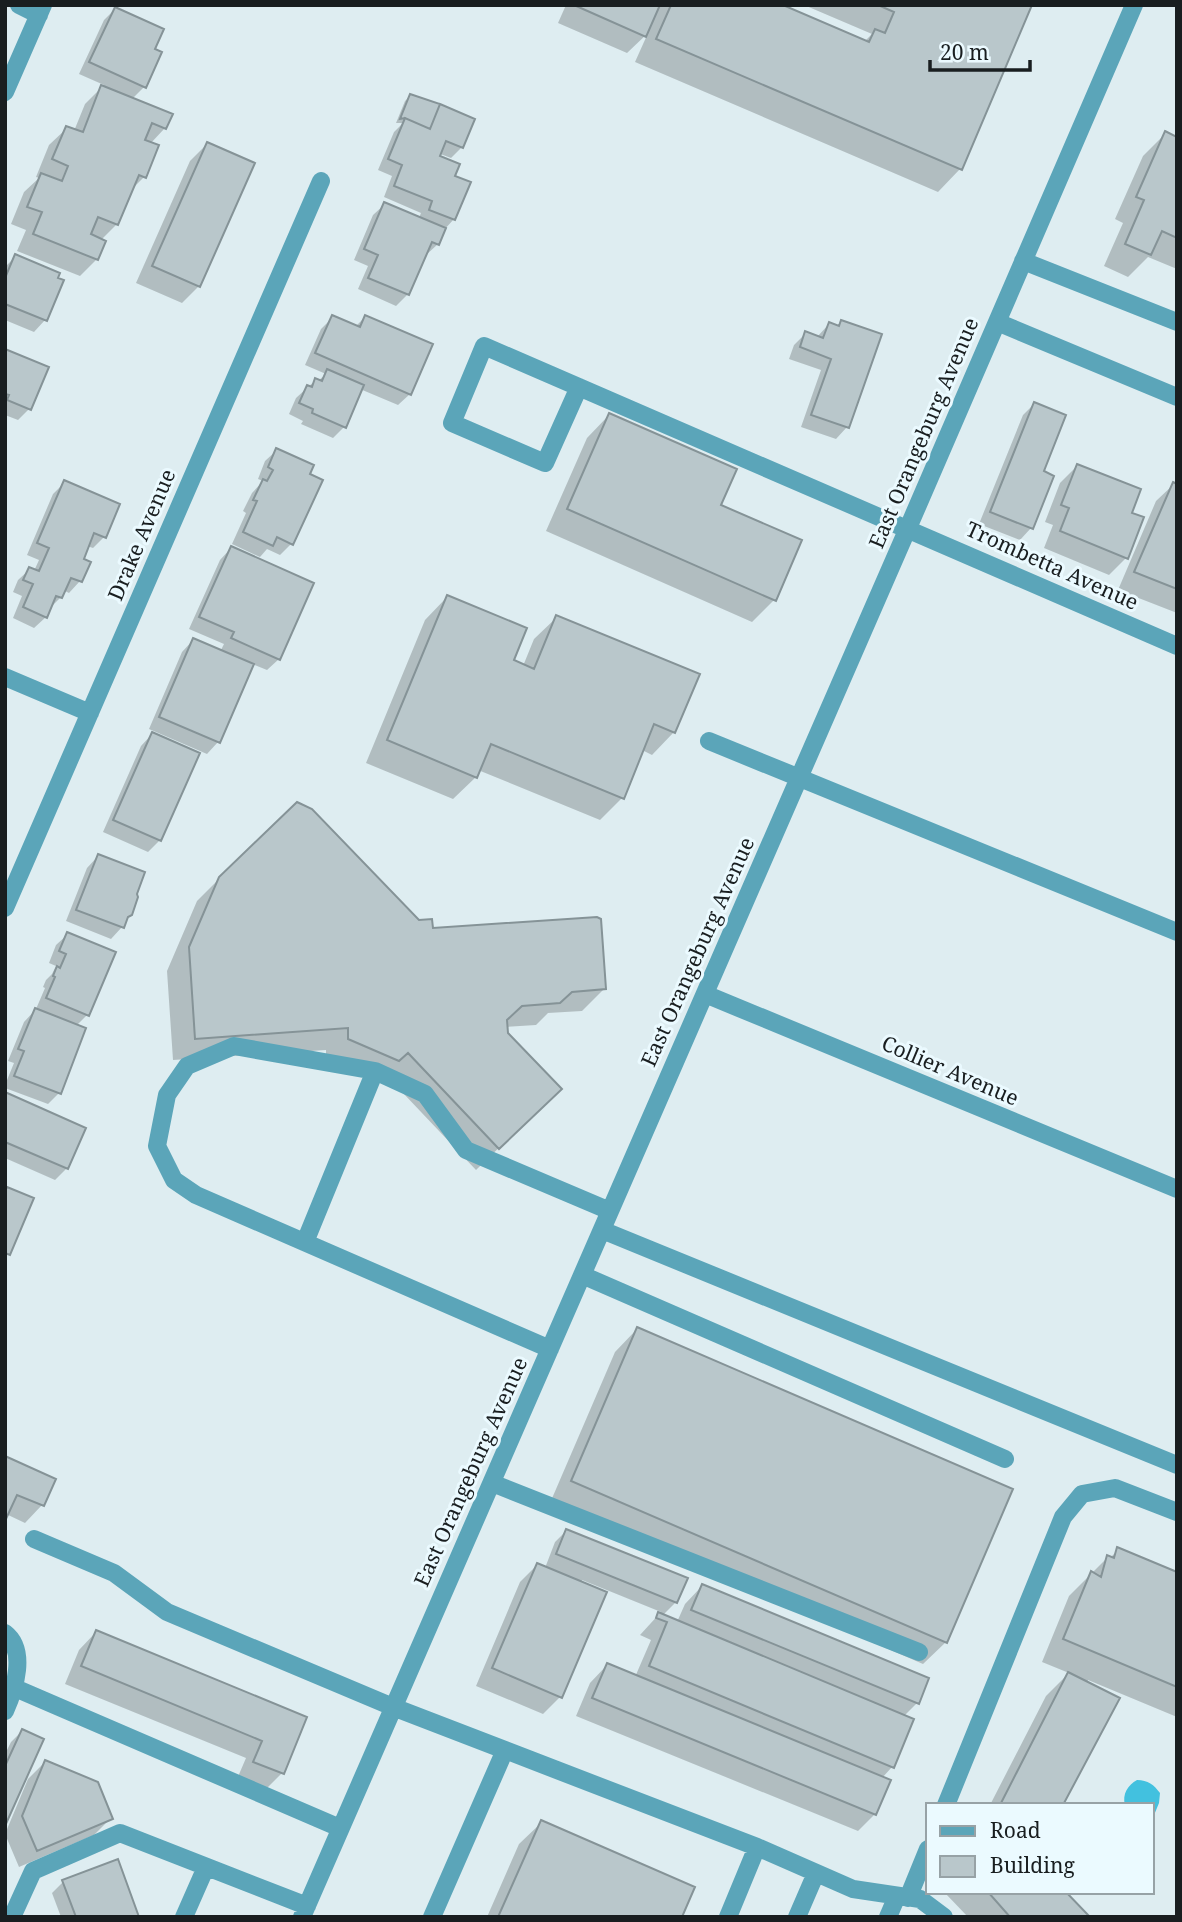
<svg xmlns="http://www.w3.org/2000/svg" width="1182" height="1922" font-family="'Noto Serif',serif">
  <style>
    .water { fill: #42c1df }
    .shadow { fill: #0003 }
    .building { fill: #b9c7cb; stroke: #859397; stroke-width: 2 }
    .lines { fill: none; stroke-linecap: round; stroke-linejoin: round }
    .minor { stroke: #5ba5b9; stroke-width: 18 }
    .labels { text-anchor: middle; stroke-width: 6; stroke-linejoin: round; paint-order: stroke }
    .street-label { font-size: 21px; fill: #191e20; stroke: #ebfaff }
  </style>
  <rect width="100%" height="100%" fill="#deedf1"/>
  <path class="water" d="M 1137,1780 C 1148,1780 1154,1785 1160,1793 L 1159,1803 L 1152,1820 L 1152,1805 L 1125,1805 C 1122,1794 1128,1785 1137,1780 Z"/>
  <path class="shadow" d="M 566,5 L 778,5 L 864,42 L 872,34 L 804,5 L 1031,5 L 960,169 L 938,192 L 635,62 L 648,33 L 627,53 L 558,23 Z
    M 115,9 L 153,50 L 144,87 L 132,99 L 165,128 L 150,144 L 144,177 L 131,190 L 117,224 L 101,240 L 97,259 L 80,276 L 17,251 L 26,230 L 11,224 L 24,192 L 39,178 L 36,177 L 49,145 L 67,128 L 74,131 L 85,104 L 104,85 L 79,74 L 104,20 Z
    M 410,96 L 462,147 L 451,158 L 435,152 L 452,177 L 454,219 L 444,230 L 438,244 L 426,255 L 408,294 L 396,306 L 358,289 L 368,266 L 354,260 L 373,215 L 385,204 L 419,218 L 421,213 L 384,197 L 392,176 L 378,170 L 394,132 L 403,123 L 396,123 L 405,101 Z
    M 1165,134 L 1177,139 L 1177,269 L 1148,257 L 1128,277 L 1104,266 L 1123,223 L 1115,219 L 1143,156 Z
    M 207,144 L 199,286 L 182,303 L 136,283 L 190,161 Z
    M 16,256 L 45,320 L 34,332 L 5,320 L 5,267 Z
    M 365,317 L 410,394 L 398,405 L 360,389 L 344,427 L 333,438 L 301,424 L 303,421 L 289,414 L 296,398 L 308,387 L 316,380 L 318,381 L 326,374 L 305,365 L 321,329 L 332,318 L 355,327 Z
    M 842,322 L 847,427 L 836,439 L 801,427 L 821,370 L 789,359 L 794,345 L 806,333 L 817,337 L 829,324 L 837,327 Z
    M 5,351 L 29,409 L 18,420 L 5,415 Z
    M 1034,404 L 1042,472 L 1031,528 L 1020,540 L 979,524 L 1023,415 Z
    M 609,415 L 719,505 L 774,600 L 752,622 L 546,531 L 587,438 Z
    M 277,450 L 291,544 L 280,555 L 267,549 L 260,557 L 232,544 L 246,513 L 243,511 L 252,493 L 263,481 L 258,479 L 265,461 Z
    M 1077,466 L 1129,514 L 1126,558 L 1109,575 L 1044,548 L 1053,525 L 1045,522 L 1060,483 Z
    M 65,482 L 104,537 L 93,548 L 87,546 L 81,560 L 80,581 L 69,593 L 63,590 L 60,598 L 49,609 L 46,617 L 34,628 L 13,618 L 22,596 L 13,592 L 18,580 L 30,569 L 34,571 L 39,560 L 27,555 L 53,494 Z
    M 1174,484 L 1177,486 L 1177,613 L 1118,590 L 1156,501 Z
    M 231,548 L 279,659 L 267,670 L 252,664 L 218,742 L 207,754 L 149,729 L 182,652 L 193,640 L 220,652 L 224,644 L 189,629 L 220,560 Z
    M 447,597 L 511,661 L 523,666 L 534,639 L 557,617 L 674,732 L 652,755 L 642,750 L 622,798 L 600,820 L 478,770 L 476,777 L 453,799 L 366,763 L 425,620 Z
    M 152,734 L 160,840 L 148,852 L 103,832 L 141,746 Z
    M 98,856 L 126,918 L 122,927 L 111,939 L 66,921 L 87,868 Z
    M 220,878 L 418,922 L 432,930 L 604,989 L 582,1011 L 548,1013 L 536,1025 L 506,1027 L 506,1034 L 537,1111 L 476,1170 L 385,1074 L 326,1061 L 326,1050 L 173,1060 L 167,971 L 197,901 Z
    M 68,934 L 87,1015 L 76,1026 L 59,1093 L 48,1104 L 5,1088 L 5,1085 L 14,1063 L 8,1061 L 24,1022 L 36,1009 L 45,988 L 43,987 L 46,980 L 52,974 L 56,966 L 49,963 L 56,945 Z
    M 5,1094 L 67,1168 L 55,1180 L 5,1158 Z
    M 637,1329 L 946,1642 L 923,1664 L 550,1503 L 615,1352 Z
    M 5,1458 L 54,1480 L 42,1505 L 25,1523 L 6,1514 Z
    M 566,1531 L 676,1602 L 662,1616 L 677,1622 L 685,1604 L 702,1586 L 927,1679 L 917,1703 L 904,1716 L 892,1767 L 882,1778 L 875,1814 L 858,1831 L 576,1716 L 590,1683 L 607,1665 L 635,1677 L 651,1640 L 640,1635 L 661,1612 L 582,1580 L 560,1697 L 543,1714 L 476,1686 L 520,1582 L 537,1565 L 545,1568 L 555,1542 Z
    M 1118,1550 L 1177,1574 L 1177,1717 L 1088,1680 L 1061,1805 L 990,1805 L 1046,1696 L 1069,1673 L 1042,1662 L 1069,1596 L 1108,1557 L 1110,1558 Z
    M 96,1632 L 305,1718 L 282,1773 L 265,1790 L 237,1779 L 246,1758 L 65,1684 L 79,1650 Z
    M 22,1731 L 5,1821 L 5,1754 L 11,1742 Z
    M 45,1762 L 111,1818 L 94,1835 L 19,1867 L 5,1834 L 28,1779 Z
    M 542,1822 L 680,1917 L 487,1917 L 519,1844 Z
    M 63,1882 L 138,1917 L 61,1917 L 52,1893 Z
    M 1063,1892 L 1087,1917 L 968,1917 L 945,1893 Z"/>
  <path class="building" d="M 574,5 L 660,5 L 646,37 Z
    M 671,5 L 783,5 L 869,42 L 875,29 L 885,33 L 894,12 L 878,5 L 1032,5 L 962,170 L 656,39 Z
    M 115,7 L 164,29 L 155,49 L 162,52 L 146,88 L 89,62 Z
    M 101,85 L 173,114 L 166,129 L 152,123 L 145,140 L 159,145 L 146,178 L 139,175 L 118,225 L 98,217 L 91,234 L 106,241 L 98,260 L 33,234 L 42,212 L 27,207 L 41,173 L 62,181 L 68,166 L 52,159 L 66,126 L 83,132 Z
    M 410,94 L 440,104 L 430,129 L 405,118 L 400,119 Z
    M 440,104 L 475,119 L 463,148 L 446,141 L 440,156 L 460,164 L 455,176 L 471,182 L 455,220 L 429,210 L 432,201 L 394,186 L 402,165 L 388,159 L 405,118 L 430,129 Z
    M 1165,131 L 1177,137 L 1177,238 L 1162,231 L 1151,255 L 1125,244 L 1144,200 L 1136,197 Z
    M 207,142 L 255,163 L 200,287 L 152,266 Z
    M 384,202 L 446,228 L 439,245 L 432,242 L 409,295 L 368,278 L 378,255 L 364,249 Z
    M 15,254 L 60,273 L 58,278 L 64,280 L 47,321 L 5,304 L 5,278 Z
    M 332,315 L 360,327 L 365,315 L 433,344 L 411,395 L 315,353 Z
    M 841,320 L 882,334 L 849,428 L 811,415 L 831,359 L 800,347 L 805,331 L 823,338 L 829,322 L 839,326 Z
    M 5,349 L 49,367 L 31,410 L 7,400 L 9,395 L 5,394 Z
    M 327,369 L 364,385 L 346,428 L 312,413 L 313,409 L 299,403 L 307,385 L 312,387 L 315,378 L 322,381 Z
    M 1034,402 L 1066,415 L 1044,471 L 1054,476 L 1033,529 L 990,512 Z
    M 609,413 L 737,469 L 721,505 L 802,540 L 776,601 L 567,509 Z
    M 276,448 L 314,465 L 310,474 L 323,480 L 293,545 L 277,537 L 273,546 L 243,532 L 257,501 L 253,500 L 263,479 L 267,481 L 273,470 L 268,467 Z
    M 1077,464 L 1141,489 L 1132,513 L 1144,517 L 1128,559 L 1060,531 L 1069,508 L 1061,505 Z
    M 64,480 L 120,504 L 106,538 L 94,533 L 84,559 L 91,562 L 82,582 L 71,578 L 62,598 L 56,596 L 47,618 L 23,607 L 33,584 L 23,580 L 29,567 L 39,571 L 49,548 L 37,543 Z
    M 1173,482 L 1177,484 L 1177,589 L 1134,572 Z
    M 231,546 L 314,583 L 280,660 L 231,638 L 234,632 L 199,617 Z
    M 447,595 L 527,628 L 514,660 L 534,669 L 556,615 L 700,674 L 675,733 L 654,724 L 624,799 L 491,744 L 477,778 L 387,740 Z
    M 193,638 L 254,664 L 220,743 L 159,717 Z
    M 152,732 L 200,753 L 161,841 L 113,820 Z
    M 297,802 L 312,809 L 419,920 L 432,919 L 433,928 L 597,917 L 601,919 L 606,989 L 572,992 L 560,1003 L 522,1006 L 507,1020 L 508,1033 L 562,1089 L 499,1149 L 408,1053 L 399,1061 L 348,1039 L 348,1028 L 195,1039 L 189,947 L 219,877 Z
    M 98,854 L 145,872 L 137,894 L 138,897 L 132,915 L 128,917 L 124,928 L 76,910 Z
    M 67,932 L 116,952 L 89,1016 L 46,998 L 55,977 L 53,976 L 57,966 L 60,968 L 66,954 L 59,951 Z
    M 35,1008 L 86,1028 L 61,1094 L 14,1076 L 24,1051 L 18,1049 Z
    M 5,1092 L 86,1128 L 68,1169 L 5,1142 Z
    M 7,1187 L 34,1198 L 10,1255 L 5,1253 L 5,1191 Z
    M 637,1327 L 1013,1489 L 947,1643 L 571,1481 Z
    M 5,1456 L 56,1479 L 44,1506 L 17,1495 L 5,1521 Z
    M 566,1529 L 688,1578 L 677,1603 L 556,1554 Z
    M 1117,1547 L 1177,1572 L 1177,1687 L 1063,1639 L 1091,1571 L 1101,1577 L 1107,1555 L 1114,1558 Z
    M 537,1563 L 607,1592 L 562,1698 L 492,1668 Z
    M 702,1584 L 929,1678 L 919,1704 L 691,1610 Z
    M 658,1612 L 914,1719 L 894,1768 L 649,1666 L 667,1622 L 656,1618 Z
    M 96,1630 L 307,1717 L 284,1774 L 253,1762 L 262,1741 L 81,1666 Z
    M 607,1663 L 891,1780 L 876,1815 L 592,1698 Z
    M 1068,1672 L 1120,1698 L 1063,1805 L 1000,1805 Z
    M 22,1729 L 44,1739 L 5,1826 L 5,1766 Z
    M 45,1760 L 98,1782 L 113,1819 L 37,1851 L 22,1816 Z
    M 541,1820 L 695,1887 L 682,1917 L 498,1917 Z
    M 118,1859 L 139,1917 L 76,1917 L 62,1880 Z
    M 988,1892 L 1066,1892 L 1090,1917 L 1010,1917 Z"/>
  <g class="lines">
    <path class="minor" d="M 19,5 L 39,15
      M 5,92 L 43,5
      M 1023,261 L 1177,322
      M 997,322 L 1177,397
      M 579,387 L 545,463 L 452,423 L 484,346 C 715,445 946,545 1177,646
      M 5,677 L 90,713
      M 709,741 L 1177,932
      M 5,908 L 321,181
      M 705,994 L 1177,1189
      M 602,1230 L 1177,1465
      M 305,1242 L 375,1071
      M 582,1275 L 1005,1459
      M 550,1349 L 196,1195 L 174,1180 L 157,1146 L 167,1095 L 187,1066 L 234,1046 L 375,1071 L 425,1094 L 466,1150 L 610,1211
      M 492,1483 L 919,1652
      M 34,1539 L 114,1573 L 167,1612 L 393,1707 L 757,1847 L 853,1889 L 920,1899 L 944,1917
      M 5,1633 C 27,1650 15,1689 5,1711
      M 15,1688 L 340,1828
      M 946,1805 L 1063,1517 L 1082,1494 L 1115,1488 L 1177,1512
      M 908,1898 L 928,1849
      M 12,1917 L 33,1871 L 120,1833 L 307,1906
      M 184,1917 L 206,1867
      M 302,1917 L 908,528 L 1134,5
      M 432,1917 L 505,1750
      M 728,1917 L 757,1847
      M 797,1917 L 816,1873
      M 888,1917 L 897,1896"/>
  </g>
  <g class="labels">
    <g class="street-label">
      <text transform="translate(924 433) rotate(-67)" y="7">East Orangeburg Avenue</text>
      <text transform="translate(142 535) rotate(-67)" y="7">Drake Avenue</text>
      <text transform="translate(1052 566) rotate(24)" y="7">Trombetta Avenue</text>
      <text transform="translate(698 952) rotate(-66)" y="7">East Orangeburg Avenue</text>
      <text transform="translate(950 1071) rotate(23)" y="7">Collier Avenue</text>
      <text transform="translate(471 1472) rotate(-66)" y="7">East Orangeburg Avenue</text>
    </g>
  </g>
  <rect width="1182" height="1922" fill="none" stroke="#191e20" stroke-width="14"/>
  <rect x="926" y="1803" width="228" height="91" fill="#ebfaff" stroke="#97a2a6" stroke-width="2"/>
  <rect x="940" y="1826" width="35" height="10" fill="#5ba5b9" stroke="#97a2a6" stroke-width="2"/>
  <text x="990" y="1838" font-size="21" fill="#191e20">Road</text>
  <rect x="940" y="1856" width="35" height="21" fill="#b9c7cb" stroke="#97a2a6" stroke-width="2"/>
  <text x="990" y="1873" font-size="21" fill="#191e20">Building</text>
  <path d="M930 60v10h100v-10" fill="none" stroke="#191e20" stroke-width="3.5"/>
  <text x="940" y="60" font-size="21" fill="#191e20" stroke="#ebfaff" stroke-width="5" paint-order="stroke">20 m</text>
</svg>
